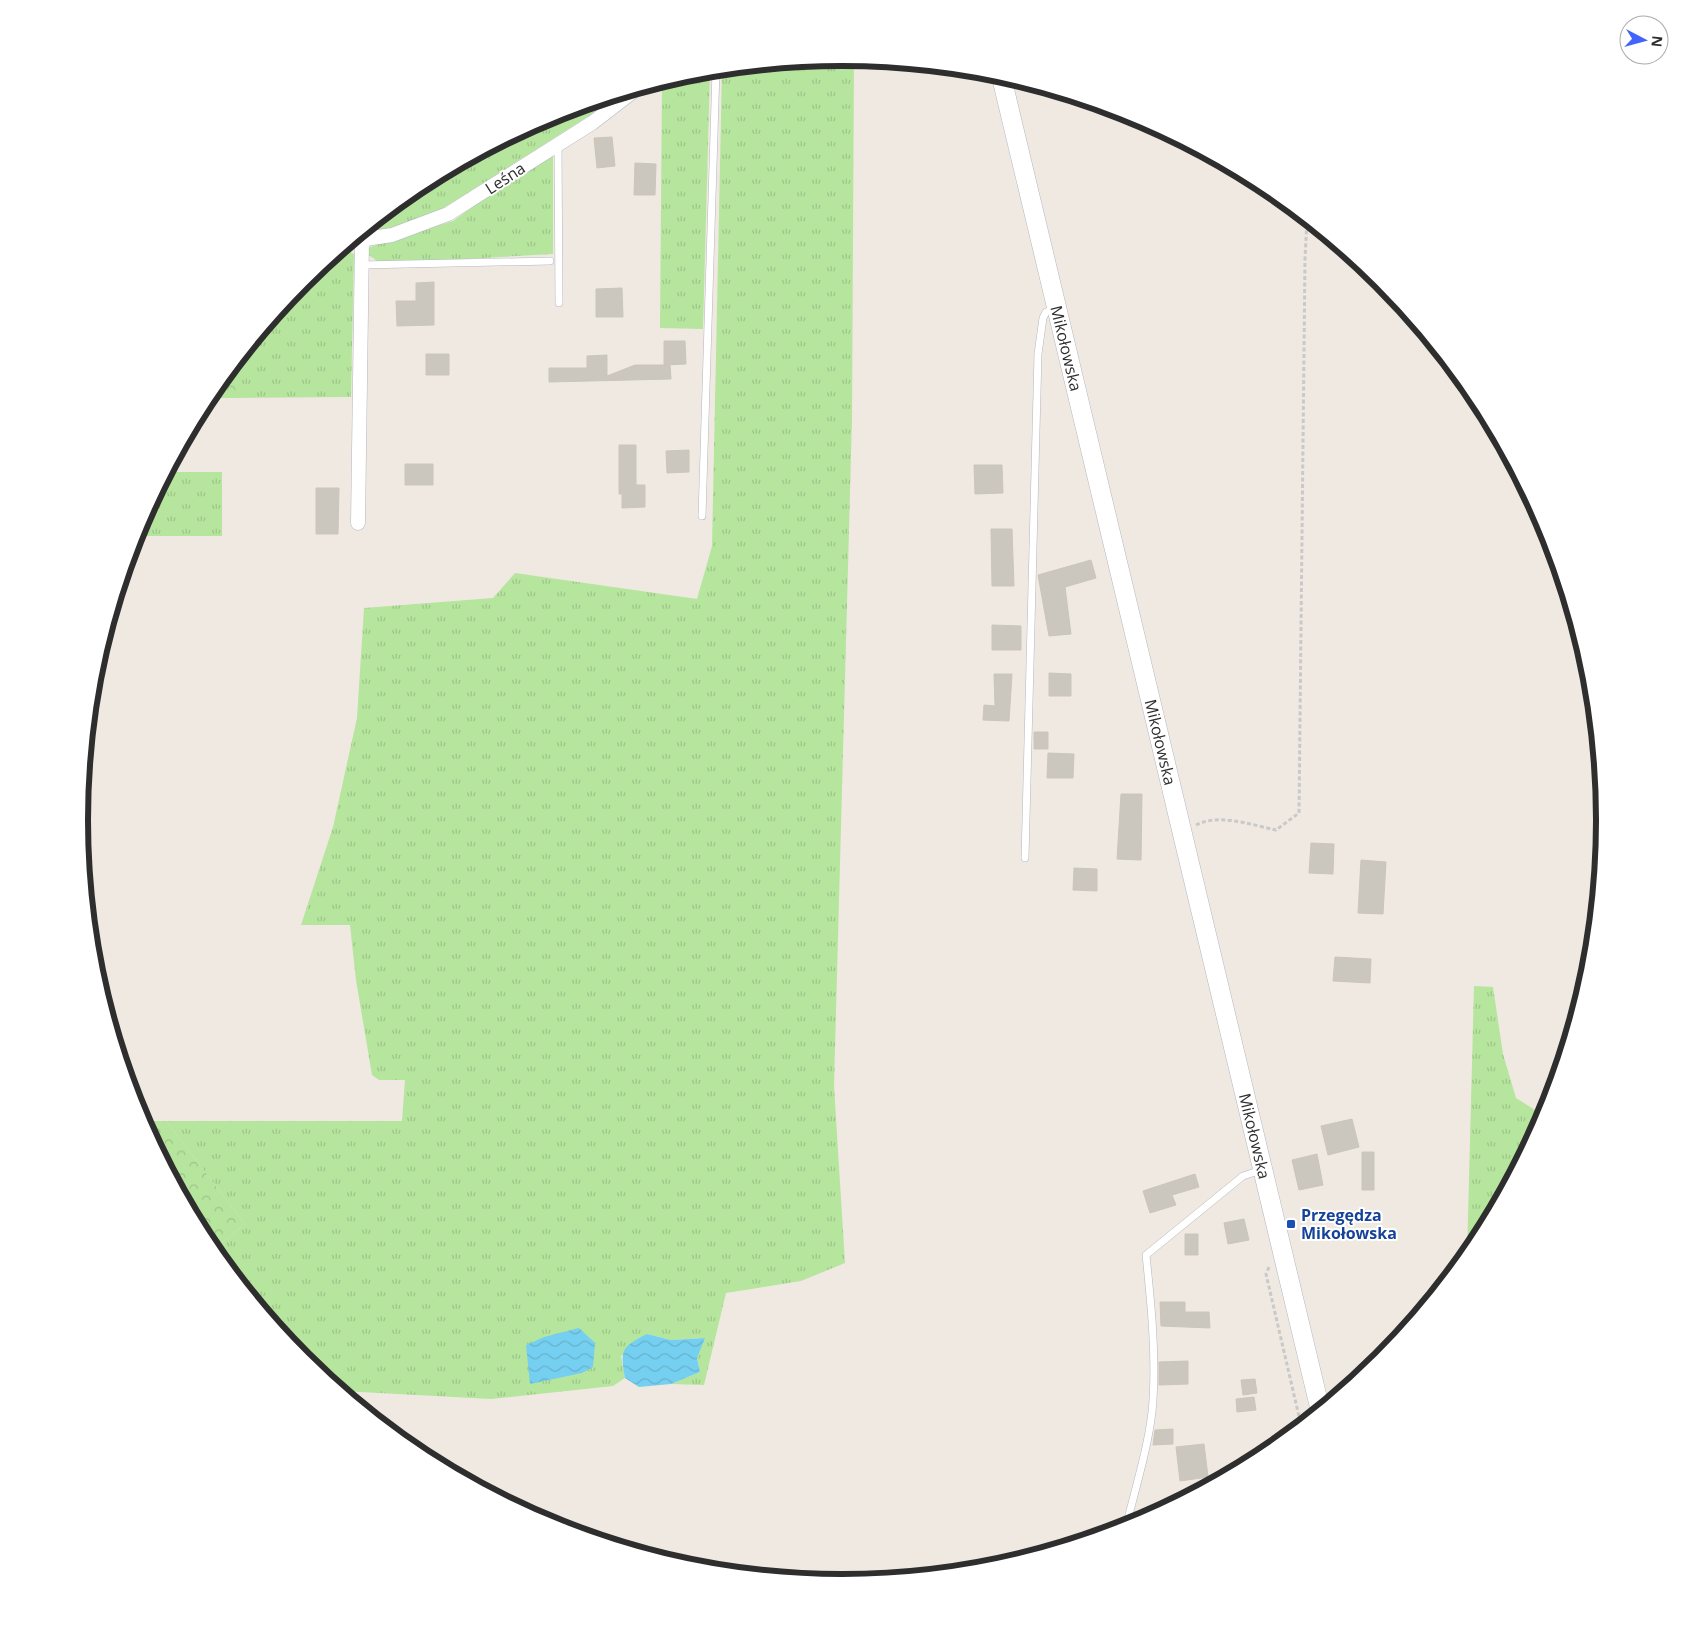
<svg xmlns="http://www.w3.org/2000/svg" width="1684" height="1640" font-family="'Open Sans',sans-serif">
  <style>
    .grass { fill: url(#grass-tufts) }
    .forest { fill: url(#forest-crowns) }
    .water { fill: url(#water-waves) }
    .building { fill: #cbc7bf; stroke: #cbc5ba }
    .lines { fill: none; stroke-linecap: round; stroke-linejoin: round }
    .service-casing { stroke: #b4b7c1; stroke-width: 8 }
    .minor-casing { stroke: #b4b7c1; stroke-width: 15 }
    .secondary-casing { stroke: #b4b7c1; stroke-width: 20 }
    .path { stroke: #c9c9c9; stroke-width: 3; stroke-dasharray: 4 2.5; stroke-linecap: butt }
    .service { stroke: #fff; stroke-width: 7 }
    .minor { stroke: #fff; stroke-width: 14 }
    .secondary { stroke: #fff; stroke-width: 19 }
    .transit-dot { fill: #1a4fb4; stroke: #fff; stroke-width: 2 }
    .labels { text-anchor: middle; stroke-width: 4; stroke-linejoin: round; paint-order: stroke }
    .street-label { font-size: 16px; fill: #2e2e2e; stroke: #fff }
    .transit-label { font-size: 16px; font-weight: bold; fill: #164399; stroke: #fff; text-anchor: start }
    .rim { fill: none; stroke: #2e2e2e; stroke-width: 6 }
  </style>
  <defs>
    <pattern id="grass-tufts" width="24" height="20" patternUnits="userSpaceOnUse" patternTransform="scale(1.25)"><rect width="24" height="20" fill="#b6e59e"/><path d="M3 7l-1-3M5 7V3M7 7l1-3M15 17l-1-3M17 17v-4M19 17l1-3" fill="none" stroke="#9dc588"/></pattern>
    <pattern id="forest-crowns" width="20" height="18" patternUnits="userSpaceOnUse" patternTransform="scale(1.25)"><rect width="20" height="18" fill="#b6e59e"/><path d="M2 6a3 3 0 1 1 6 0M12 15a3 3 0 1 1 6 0" fill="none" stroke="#9dc588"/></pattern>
    <pattern id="water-waves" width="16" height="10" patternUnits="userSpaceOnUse" patternTransform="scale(1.25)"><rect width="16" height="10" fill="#75cff0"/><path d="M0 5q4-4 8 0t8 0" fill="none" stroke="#66b2ce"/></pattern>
  </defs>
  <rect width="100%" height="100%" fill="#efe9e1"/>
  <path class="grass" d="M 842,58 L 854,59 L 852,419 L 834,1086 L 845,1263 L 801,1281 L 726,1293 L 704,1385 L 671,1384 L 700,1372 L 697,1358 L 704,1338 L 671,1340 L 647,1334 L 621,1356 L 625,1378 L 613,1386 L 491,1399 L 342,1391 L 303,1359 L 213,1250 L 245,1224 L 166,1121 L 402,1121 L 405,1080 L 379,1080 L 372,1075 L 356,980 L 350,925 L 301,925 L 333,827 L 357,718 L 364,608 L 493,598 L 515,573 L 697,599 L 712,546 L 722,69 Z
    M 710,71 L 703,329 L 660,328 L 662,82 L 694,72 Z
    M 607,98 L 614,100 L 442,209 L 396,228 L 360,234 L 419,186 L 550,115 Z
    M 553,155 L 553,254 L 428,261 L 377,261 L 366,253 L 370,247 L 453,221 L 523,171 Z
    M 340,250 L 348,251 L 354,254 L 351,397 L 236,398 L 236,363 L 303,281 Z
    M 168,472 L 222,472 L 222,536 L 135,536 Z
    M 1474,986 L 1493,987 L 1503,1054 L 1516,1098 L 1538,1112 L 1546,1113 L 1476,1244 L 1467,1255 Z"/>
  <path class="forest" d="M 236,363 L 236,398 L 207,398 L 208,396 Z
    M 143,1121 L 166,1121 L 245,1224 L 213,1250 Z"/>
  <path class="water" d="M 579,1328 L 595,1343 L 593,1367 L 582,1373 L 530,1384 L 526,1345 L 544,1337 Z
    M 647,1334 L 671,1340 L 705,1338 L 697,1358 L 700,1372 L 671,1384 L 639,1387 L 625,1378 C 620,1350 621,1347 647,1334 Z"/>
  <path class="building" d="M 612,137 L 615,166 L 597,168 L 594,138 Z
    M 635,163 L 656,164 L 655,195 L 634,195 Z
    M 434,282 L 434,325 L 397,326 L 396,301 L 416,301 L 416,283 Z
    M 622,288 L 623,317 L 596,317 L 596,289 Z
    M 664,341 L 685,341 L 686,364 L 665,365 L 670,365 L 671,379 L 549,382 L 549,368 L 587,368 L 587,356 L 607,355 L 607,376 L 635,365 L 664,365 Z
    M 426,354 L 449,354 L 449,375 L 426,375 Z
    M 619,445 L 636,445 L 636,485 L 645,485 L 645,507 L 622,508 L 622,494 L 619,494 Z
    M 689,450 L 689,472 L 667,473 L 666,451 Z
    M 405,464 L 433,464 L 433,485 L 405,485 Z
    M 974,465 L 1002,465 L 1003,493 L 975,494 Z
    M 316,488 L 339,488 L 338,534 L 316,534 Z
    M 991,529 L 1012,529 L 1014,586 L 992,586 Z
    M 1091,560 L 1096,578 L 1065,587 L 1071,634 L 1049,636 L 1038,575 Z
    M 992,625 L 1021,626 L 1021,650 L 992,650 Z
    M 1049,673 L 1071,674 L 1071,696 L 1049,696 Z
    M 994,674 L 1012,674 L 1009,721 L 983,720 L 984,705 L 995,706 Z
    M 1034,732 L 1048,732 L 1048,749 L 1034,749 Z
    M 1048,753 L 1074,754 L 1073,778 L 1047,778 Z
    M 1121,794 L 1142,794 L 1141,860 L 1117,859 Z
    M 1311,843 L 1334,844 L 1333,874 L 1309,873 Z
    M 1361,860 L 1386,862 L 1383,914 L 1358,913 Z
    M 1074,868 L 1097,869 L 1097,891 L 1073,890 Z
    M 1335,957 L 1371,959 L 1370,983 L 1333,981 Z
    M 1352,1119 L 1359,1147 L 1328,1155 L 1321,1126 Z
    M 1362,1152 L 1374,1152 L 1374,1190 L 1362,1190 Z
    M 1317,1154 L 1323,1185 L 1299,1190 L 1292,1160 Z
    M 1195,1174 L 1199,1187 L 1172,1195 L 1176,1205 L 1150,1213 L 1143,1191 Z
    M 1244,1219 L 1249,1240 L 1228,1244 L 1224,1223 Z
    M 1185,1234 L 1198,1234 L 1198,1255 L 1185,1255 Z
    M 1160,1302 L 1185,1302 L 1185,1312 L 1209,1312 L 1210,1328 L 1161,1326 Z
    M 1188,1361 L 1188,1384 L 1159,1385 L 1159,1362 Z
    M 1255,1379 L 1257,1393 L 1243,1395 L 1241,1380 Z
    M 1254,1397 L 1256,1410 L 1237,1412 L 1236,1399 Z
    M 1173,1429 L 1173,1444 L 1153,1445 L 1155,1430 Z
    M 1204,1444 L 1208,1477 L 1180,1481 L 1176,1447 Z"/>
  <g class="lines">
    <defs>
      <path id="service" d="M 558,144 L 559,303
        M 362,265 L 550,261
        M 702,516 L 716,70
        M 1025,858 L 1038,354 L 1043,318 L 1046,312 L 1055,309
        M 1126,1527 C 1135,1489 1151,1439 1153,1400 C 1156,1352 1151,1303 1146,1255 L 1243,1176 L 1261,1170"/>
      <path id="minor" d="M 352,241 L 392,235 L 448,214 L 592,123 L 635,90
        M 358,523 L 362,240"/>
      <g id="secondary">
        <path id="s1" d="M 1001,75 L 1320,1409"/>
      </g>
    </defs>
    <use href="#service" class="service-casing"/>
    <use href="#minor" class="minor-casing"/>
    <use href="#secondary" class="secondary-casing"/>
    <path class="path" d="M 1196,825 C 1219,813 1252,825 1276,830 L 1299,813 L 1305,259 L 1307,220
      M 1269,1267 L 1266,1274 L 1301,1425"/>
    <use href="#service" class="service"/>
    <use href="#minor" class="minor"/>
    <use href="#secondary" class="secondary"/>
  </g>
  <rect class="transit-dot" x="1286" y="1219" width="10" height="10" rx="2.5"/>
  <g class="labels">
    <g class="street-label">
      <text transform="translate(505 178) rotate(-33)" y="6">Leśna</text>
      <text dy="6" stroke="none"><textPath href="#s1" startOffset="281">Mikołowska</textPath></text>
      <text dy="6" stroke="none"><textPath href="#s1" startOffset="686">Mikołowska</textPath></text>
      <text dy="6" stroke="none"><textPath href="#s1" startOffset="1091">Mikołowska</textPath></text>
    </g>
    <g class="transit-label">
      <text x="1301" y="1221">Przegędza<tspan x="1301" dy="18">Mikołowska</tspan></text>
    </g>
  </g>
  <path d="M0 0H1684V1640H0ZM88 820a754 754 0 1 1 1508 0a754 754 0 1 1-1508 0Z" fill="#fff" fill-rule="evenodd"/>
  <path class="rim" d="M88 820a754 754 0 1 1 1508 0a754 754 0 1 1-1508 0Z"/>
  <g transform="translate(1644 40) rotate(96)"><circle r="24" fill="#ffffff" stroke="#ababab"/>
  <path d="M0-4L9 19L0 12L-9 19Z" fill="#4264fb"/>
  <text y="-8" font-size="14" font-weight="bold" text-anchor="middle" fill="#2e2e2e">N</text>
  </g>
</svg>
